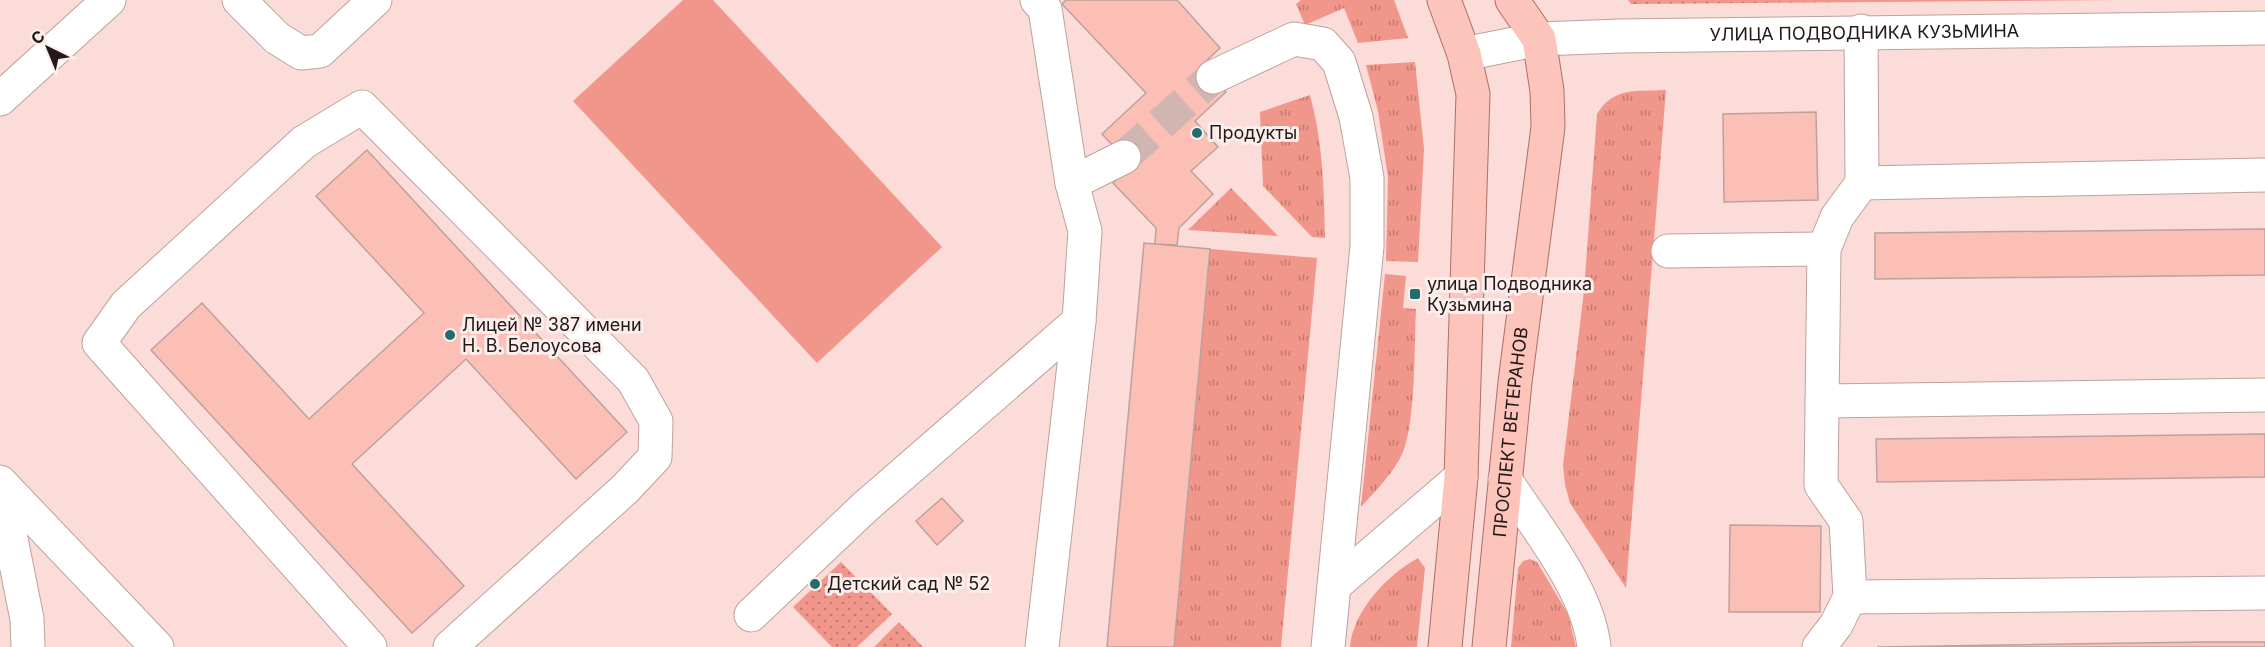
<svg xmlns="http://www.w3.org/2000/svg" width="2265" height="647" font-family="Inter,sans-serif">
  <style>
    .grass { fill: url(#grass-tufts) }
    .park { fill: url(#park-dots) }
    .garden { fill: #f1968a }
    .building { fill: #fbbfb6; stroke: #bea19d; stroke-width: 1.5 }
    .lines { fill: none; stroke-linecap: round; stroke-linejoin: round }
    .minor-tunnel { stroke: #d0b5b1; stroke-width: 33; stroke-dasharray: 33 16; stroke-linecap: butt }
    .minor-casing { stroke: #bea19d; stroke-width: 35 }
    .major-casing { stroke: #af6f66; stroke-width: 35 }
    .minor { stroke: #fff; stroke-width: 33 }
    .major { stroke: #fdc4bc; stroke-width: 33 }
    .poi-dot { fill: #226d6b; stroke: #fbeeed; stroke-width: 2 }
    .labels { text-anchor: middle; stroke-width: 6; stroke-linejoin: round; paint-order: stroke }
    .street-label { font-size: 18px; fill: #231917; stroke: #fbeeed }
    .poi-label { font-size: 18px; fill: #231917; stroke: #fbeeed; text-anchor: start }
  </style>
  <defs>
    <pattern id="grass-tufts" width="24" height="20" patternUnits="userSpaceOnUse" patternTransform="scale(1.5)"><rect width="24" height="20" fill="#f1968a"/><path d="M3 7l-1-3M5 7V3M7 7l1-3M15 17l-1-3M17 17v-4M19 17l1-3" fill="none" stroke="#c37a70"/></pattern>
    <pattern id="park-dots" width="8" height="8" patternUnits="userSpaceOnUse" patternTransform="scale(1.5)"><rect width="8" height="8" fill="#f1968a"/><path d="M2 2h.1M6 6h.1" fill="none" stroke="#c37a70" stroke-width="1.8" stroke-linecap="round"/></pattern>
  </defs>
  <rect width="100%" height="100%" fill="#fbdcd8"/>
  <path class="grass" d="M 1301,0 L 1394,0 L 1408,38 L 1358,43 L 1344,8 L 1305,25 L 1296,4 Z
    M 1415,62 L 1424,149 L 1418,262 L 1386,261 L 1388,177 L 1378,111 L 1366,65 Z
    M 1666,90 L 1626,588 L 1570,503 L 1565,485 L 1563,465 L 1584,291 L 1597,114 C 1614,86 1637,92 1666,90 Z
    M 1310,95 C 1323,142 1324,189 1325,238 L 1312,237 L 1263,186 L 1260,112 Z
    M 1231,188 L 1278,236 L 1188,230 Z
    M 1210,249 L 1317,258 L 1281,647 L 1174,647 Z
    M 1385,274 L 1406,276 L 1403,308 L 1416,309 C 1414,347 1416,419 1403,452 C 1394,473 1376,490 1361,507 Z
    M 1418,558 L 1425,568 L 1417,647 L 1350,647 C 1353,611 1387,575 1418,558 Z
    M 1530,559 L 1537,562 L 1568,614 L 1576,647 L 1511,647 L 1518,568 L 1523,561 Z"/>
  <path class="park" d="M 1628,0 L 2119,0 L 1631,4 Z
    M 841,562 L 892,614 L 857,647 L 832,647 L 793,607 Z
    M 899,622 L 923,647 L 874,647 Z"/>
  <path class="garden" d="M 683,0 L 713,0 L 942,247 L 817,363 L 573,101 Z"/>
  <path class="building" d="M 1066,0 L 1177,0 L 1220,48 L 1202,65 L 1226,92 L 1195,121 L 1218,147 L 1191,171 L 1213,194 L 1179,228 L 1177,245 L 1155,244 L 1156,228 L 1113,183 L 1132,166 L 1102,134 L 1146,93 L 1062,4 Z
    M 1816,112 L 1818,200 L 1724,202 L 1723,114 Z
    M 367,150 L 627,432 L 576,479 L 466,359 L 352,464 L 464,586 L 412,633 L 151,350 L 202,303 L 309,419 L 424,313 L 316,196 Z
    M 2265,229 L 2265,275 L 1875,279 L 1875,233 Z
    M 1144,243 L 1210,249 L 1174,647 L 1107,647 Z
    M 2265,434 L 2265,477 L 1877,482 L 1876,439 Z
    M 942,498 L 963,521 L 937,545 L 916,521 Z
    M 1730,525 L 1821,526 L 1820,612 L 1729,612 Z
    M 2203,642 L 2265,642 L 2265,647 L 1877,647 Z"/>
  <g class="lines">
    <path class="minor-tunnel" d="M 1124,157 L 1213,77"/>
    <defs>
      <g id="minor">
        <path d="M 239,0 L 277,38 L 301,53 L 320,51 L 375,0"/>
        <path d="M 1037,0 L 1045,9 L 1072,183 L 1085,231 L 1079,321 L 1042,647"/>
        <path id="s1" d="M 1464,54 L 1539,39 L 1620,36 L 2265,28"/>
        <path d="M 1213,77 L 1294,39 L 1323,44 L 1339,62 L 1356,117 L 1367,178 L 1367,246 L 1328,647"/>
        <path d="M 0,99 L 109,0"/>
        <path d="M 1072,183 L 1124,157"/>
        <path d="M 1862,183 L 2265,175"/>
        <path d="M 1668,251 L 1824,249"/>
        <path d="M 1822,401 L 2265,395"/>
        <path d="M 1505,479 C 1536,528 1588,589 1594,647"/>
        <path d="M 0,482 L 157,647"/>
        <path d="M 0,484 L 27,619 L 28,647"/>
        <path d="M 1334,586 L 1461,477"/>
        <path d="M 1850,597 L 2265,593"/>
        <path d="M 751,615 L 865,507 L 1079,321"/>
        <path d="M 370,647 L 99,343 L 126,305 L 304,142 L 362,107 L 633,380 L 656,421 L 655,457 L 625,489 L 450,647"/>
        <path d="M 1819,647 L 1836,625 L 1850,597 L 1846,521 L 1821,485 L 1824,249 L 1837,217 L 1862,183 L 1861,31"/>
      </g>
      <g id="major">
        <path d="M 1444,0 L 1464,54 L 1473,94 L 1461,477 L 1445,647"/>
        <path id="s2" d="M 1489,647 L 1515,382 L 1548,127 L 1547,91 L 1539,39 L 1512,0"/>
      </g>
    </defs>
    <use href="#minor" class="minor-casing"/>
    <use href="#major" class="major-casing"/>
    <use href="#minor" class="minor"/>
    <use href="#major" class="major"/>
  </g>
  <g class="poi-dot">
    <circle cx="1197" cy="133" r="6"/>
    <rect x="1409" y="288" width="12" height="12" rx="3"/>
    <circle cx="450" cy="335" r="6"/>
    <circle cx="815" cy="584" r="6"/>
  </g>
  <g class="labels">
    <g class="street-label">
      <text dy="6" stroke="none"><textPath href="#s1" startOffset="402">УЛИЦА ПОДВОДНИКА КУЗЬМИНА</textPath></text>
      <text dy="6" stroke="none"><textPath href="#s2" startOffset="216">ПРОСПЕКТ ВЕТЕРАНОВ</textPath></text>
    </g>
    <g class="poi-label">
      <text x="1209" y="139">Продукты</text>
      <text x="1427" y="290">улица Подводника<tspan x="1427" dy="21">Кузьмина</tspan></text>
      <text x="462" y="331">Лицей № 387 имени<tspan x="462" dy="21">Н. В. Белоусова</tspan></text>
      <text x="827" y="590">Детский сад № 52</text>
    </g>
  </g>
  <g transform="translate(48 48) rotate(317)" stroke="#fbeeed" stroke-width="4.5" paint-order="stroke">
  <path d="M0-4.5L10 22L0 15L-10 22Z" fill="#231917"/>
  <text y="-9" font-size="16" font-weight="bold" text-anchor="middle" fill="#231917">С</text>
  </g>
</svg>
